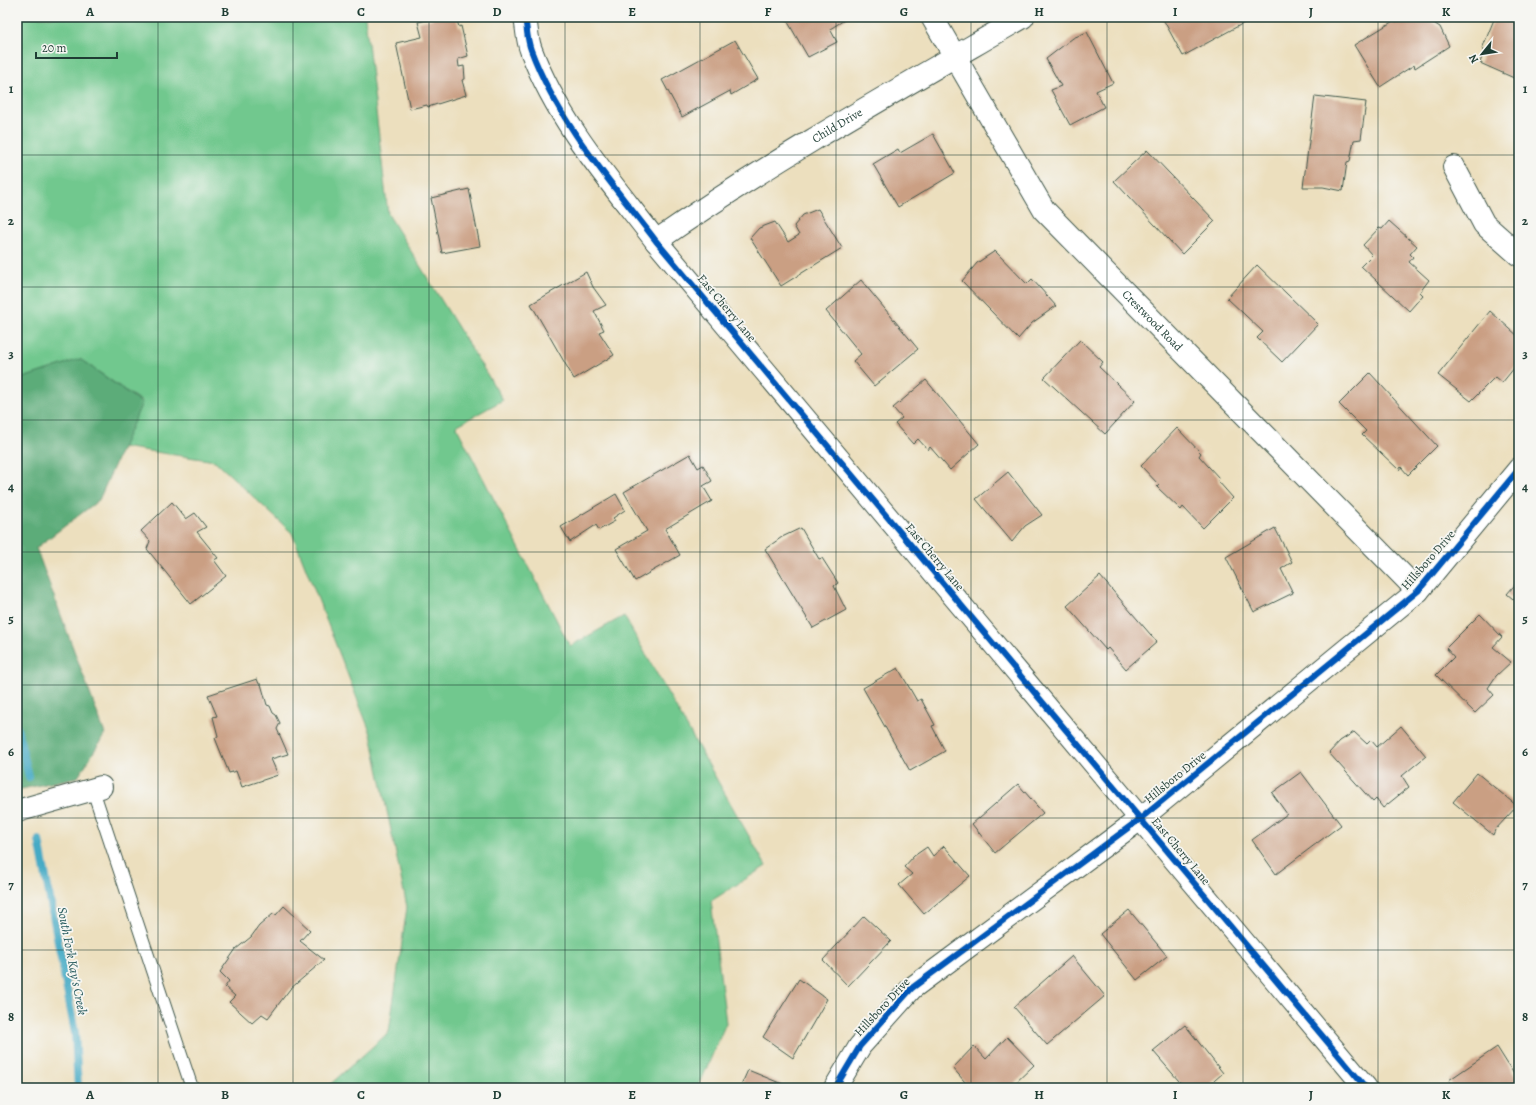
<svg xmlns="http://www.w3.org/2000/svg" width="1536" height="1105" font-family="Alegreya,serif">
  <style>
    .green { fill: #71c88e; stroke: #488261 }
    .forest { fill: #5cac79; stroke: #3e7456 }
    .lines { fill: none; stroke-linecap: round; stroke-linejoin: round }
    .stream { stroke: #45aac5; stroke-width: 8 }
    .building { fill: #ca9f83 }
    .service-casing { stroke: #3e5549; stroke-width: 14 }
    .minor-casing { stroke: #3e5549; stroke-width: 24 }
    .tertiary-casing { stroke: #3e5549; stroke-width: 24 }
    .service { stroke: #fff; stroke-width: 12 }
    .minor { stroke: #fff; stroke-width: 22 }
    .tertiary { stroke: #fff; stroke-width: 22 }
    .cycleway-casing { stroke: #f6f6f2; stroke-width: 8 }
    .cycleway { stroke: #0057b8; stroke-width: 6 }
    .grid { fill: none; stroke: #1f3d34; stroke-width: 1; stroke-opacity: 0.55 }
    .labels { text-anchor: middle; stroke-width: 3.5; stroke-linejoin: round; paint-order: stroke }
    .street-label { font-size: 12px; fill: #1f3d34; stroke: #f6f6f2 }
    .water-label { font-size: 13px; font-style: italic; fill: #2a5e60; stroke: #f6f6f2 }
    .neatline { fill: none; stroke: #1f3d34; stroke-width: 1.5 }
    .grid-label { font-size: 13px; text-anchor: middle; font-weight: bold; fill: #1f3d34 }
  </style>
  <rect width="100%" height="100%" fill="#f6f6f2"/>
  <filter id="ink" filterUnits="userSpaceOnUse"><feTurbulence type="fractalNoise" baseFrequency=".025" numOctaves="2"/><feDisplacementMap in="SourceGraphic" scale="8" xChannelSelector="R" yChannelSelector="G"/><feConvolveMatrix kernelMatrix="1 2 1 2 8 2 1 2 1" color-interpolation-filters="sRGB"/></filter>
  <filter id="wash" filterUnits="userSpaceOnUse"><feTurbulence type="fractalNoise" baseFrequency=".012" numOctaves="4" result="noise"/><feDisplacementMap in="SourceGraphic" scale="16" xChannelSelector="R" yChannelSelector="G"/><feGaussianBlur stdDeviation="0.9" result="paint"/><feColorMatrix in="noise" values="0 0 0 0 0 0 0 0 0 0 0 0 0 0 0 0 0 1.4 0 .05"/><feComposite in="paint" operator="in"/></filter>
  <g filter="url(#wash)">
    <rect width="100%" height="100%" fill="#ecdfbe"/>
    <path class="green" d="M 17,17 L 365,17 L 388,214 L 503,400 L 456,426 L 570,646 L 624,616 L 766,866 L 711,901 L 726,1023 L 698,1088 L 326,1088 L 389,1032 L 407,907 L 371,734 L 292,533 L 215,461 L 122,447 L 142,402 L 80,359 L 17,380 Z"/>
    <path class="forest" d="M 80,359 L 142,403 L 99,500 L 36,548 L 105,734 L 78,777 L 17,790 L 17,380 Z"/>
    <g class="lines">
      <path class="stream" d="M 17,728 L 29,777
        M 39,840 L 75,1033 L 78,1088"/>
    </g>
    <g id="blocks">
      <path class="building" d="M 440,17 L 456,17 L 459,27 L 461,26 L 468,56 L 458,59 L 459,67 L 464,66 L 465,79 L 462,80 L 466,95 L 428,107 L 427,105 L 410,109 L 396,43 L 422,37 L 418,22 Z
        M 785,17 L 849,17 L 830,29 L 837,42 L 808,57 Z
        M 1167,17 L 1253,17 L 1253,18 L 1183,56 L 1163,19 Z
        M 1403,17 L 1430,17 L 1432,22 L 1440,27 L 1449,46 L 1415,68 L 1414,65 L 1380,87 L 1354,45 L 1395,20 L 1396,22 Z
        M 1495,17 L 1519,17 L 1519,67 L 1514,78 L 1480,63 L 1484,50 L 1482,49 Z
        M 1087,32 L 1113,83 L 1096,91 L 1104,107 L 1070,125 L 1051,90 L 1061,86 L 1046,59 L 1073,38 Z
        M 735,40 L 758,79 L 731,95 L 730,91 L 682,117 L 662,80 Z
        M 1315,96 L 1366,102 L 1361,139 L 1354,140 L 1350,161 L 1347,162 L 1343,191 L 1323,187 L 1303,187 Z
        M 933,134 L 955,173 L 898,207 L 873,164 L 898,149 L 900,153 Z
        M 1147,150 L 1215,221 L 1182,254 L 1114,181 Z
        M 469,189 L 480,246 L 442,253 L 431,198 Z
        M 818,209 L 842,248 L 781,286 L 750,238 L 759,228 L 775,222 L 788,242 L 799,235 L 794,226 L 803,215 Z
        M 1389,221 L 1417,246 L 1410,254 L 1413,257 L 1409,262 L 1429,280 L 1420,292 L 1423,295 L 1409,311 L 1361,266 L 1372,255 L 1363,245 L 1379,228 L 1382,229 Z
        M 995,251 L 1027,284 L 1032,279 L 1056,306 L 1032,323 L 1018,339 L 962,281 L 977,263 Z
        M 1257,265 L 1318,324 L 1282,362 L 1257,338 L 1263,332 L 1227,298 Z
        M 586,272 L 593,287 L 606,305 L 594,311 L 604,330 L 599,332 L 614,355 L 574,379 L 531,304 Z
        M 861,280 L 918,349 L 874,386 L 853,361 L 861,354 L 826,311 Z
        M 1490,311 L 1519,337 L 1519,362 L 1502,383 L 1495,377 L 1471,401 L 1438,375 Z
        M 1080,340 L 1103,362 L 1099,367 L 1135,401 L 1105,434 L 1044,378 Z
        M 1370,373 L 1437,446 L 1408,475 L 1401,467 L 1399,470 L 1362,435 L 1366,431 L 1339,404 Z
        M 926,380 L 979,444 L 950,470 L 930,447 L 928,450 L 918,439 L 913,444 L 895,424 L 902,418 L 893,408 Z
        M 1177,428 L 1201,453 L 1199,456 L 1219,478 L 1218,481 L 1233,498 L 1203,528 L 1183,507 L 1181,510 L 1157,487 L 1159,485 L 1141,466 Z
        M 690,454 L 698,468 L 703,465 L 712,481 L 703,486 L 712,501 L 665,529 L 680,555 L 635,581 L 616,549 L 647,531 L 624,492 Z
        M 1008,472 L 1042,515 L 1025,526 L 1012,542 L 976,499 Z
        M 616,494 L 625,510 L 613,518 L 615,521 L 599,530 L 596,525 L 570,542 L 561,527 Z
        M 172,502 L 186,519 L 195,513 L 206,527 L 197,532 L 218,558 L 214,560 L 226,576 L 191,604 L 147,549 L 150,541 L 141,531 Z
        M 801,528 L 819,559 L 822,558 L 838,583 L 834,586 L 846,610 L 813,628 L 765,549 L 782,537 Z
        M 1275,528 L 1292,562 L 1281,569 L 1293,593 L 1254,612 L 1226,557 Z
        M 1100,576 L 1157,642 L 1126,669 L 1108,648 L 1106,650 L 1067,606 Z
        M 1519,580 L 1519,604 L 1507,594 Z
        M 1480,614 L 1502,637 L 1493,647 L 1511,662 L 1496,676 L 1488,688 L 1494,695 L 1475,713 L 1436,675 L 1454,657 L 1446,648 Z
        M 898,668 L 917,701 L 921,699 L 935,725 L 932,726 L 945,751 L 910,771 L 863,688 Z
        M 257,679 L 259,684 L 261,684 L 267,705 L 270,706 L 273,713 L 276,715 L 280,723 L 277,729 L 288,754 L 271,759 L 278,775 L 242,787 L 236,771 L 229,773 L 215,738 L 218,736 L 213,717 L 217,716 L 208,695 Z
        M 1401,726 L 1426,756 L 1402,776 L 1409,787 L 1383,808 L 1376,799 L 1373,802 L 1329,753 L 1340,741 L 1354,732 L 1367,744 L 1371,740 L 1377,747 Z
        M 1301,772 L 1341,825 L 1276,874 L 1252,840 L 1287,814 L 1272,793 Z
        M 1477,773 L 1517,806 L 1495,830 L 1493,835 L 1453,802 Z
        M 1018,784 L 1043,813 L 995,853 L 972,824 Z
        M 944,846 L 970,876 L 924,914 L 899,885 L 912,874 L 904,867 L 914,856 L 927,847 L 933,856 Z
        M 284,906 L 310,930 L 300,941 L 324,960 L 290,989 L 268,1018 L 262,1014 L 252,1023 L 229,1002 L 235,996 L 225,987 L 229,981 L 220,972 L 236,949 L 251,937 L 259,926 L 273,914 L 276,915 Z
        M 1129,910 L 1167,956 L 1137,980 L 1100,934 Z
        M 864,916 L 891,941 L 848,986 L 823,960 Z
        M 1072,956 L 1105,996 L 1047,1045 L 1014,1007 Z
        M 799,979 L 827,999 L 793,1058 L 763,1037 Z
        M 1185,1025 L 1223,1073 L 1206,1088 L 1185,1088 L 1153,1051 Z
        M 1007,1037 L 1034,1065 L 1010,1088 L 970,1088 L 953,1068 L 974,1046 L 986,1059 Z
        M 1497,1047 L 1519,1082 L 1519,1088 L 1454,1088 L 1449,1080 Z
        M 748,1070 L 782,1084 L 781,1088 L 740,1088 Z"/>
    </g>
  </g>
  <g filter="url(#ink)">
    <use href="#blocks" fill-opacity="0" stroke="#3e5549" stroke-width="1"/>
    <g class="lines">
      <defs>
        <path id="service" d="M 93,790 L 192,1088"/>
        <g id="minor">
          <path id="s1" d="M 932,17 L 1044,210 L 1418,591"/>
          <path d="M 1454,167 L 1484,224 L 1519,255"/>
          <path id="s2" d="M 656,241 C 774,159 899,89 1023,17"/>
          <path d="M 17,811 L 101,787"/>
          <path d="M 835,1088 L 860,1046 L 912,988 L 1140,819 L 1418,591 L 1519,469"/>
        </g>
        <path id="tertiary" d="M 525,17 C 527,28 527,40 531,50 C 558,122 610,181 656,241 L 1366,1088"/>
      </defs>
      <use href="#service" class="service-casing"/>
      <use href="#minor" class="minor-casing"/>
      <use href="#tertiary" class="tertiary-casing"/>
      <use href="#service" class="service"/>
      <use href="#minor" class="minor"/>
      <use href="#tertiary" class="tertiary"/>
      <defs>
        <path id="cycleway" d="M 525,17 C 527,28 527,40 531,50 C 558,122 610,181 656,241 L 1366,1088
          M 835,1088 L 860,1046 L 912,988 L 1140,819 L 1418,591 L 1519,469"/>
      </defs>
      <use href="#cycleway" class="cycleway-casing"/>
      <use href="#cycleway" class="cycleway"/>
    </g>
  </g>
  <path class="grid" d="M 158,17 L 158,1088M 293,17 L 293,1088M 429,17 L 429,1088M 565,17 L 565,1088M 700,17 L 700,1088M 836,17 L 836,1088M 971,17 L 971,1088M 1107,17 L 1107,1088M 1243,17 L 1243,1088M 1378,17 L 1378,1088M 17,155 L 1519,155M 17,287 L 1519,287M 17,420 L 1519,420M 17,552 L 1519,552M 17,685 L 1519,685M 17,818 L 1519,818M 17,950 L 1519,950"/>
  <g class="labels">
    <g class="street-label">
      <text dy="4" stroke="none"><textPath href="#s2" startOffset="215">Child Drive</textPath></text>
      <text transform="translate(727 308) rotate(50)" y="4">East Cherry Lane</text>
      <text dy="4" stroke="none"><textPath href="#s1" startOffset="378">Crestwood Road</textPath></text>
      <text transform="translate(935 557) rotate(50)" y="4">East Cherry Lane</text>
      <text transform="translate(1428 560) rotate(-49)" y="4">Hillsboro Drive</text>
      <text transform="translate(1175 777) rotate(-39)" y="4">Hillsboro Drive</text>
      <text transform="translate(1181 851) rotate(50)" y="4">East Cherry Lane</text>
      <text transform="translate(882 1007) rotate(-47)" y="4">Hillsboro Drive</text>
    </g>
    <g class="water-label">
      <text transform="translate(73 961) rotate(79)" y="5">South Fork Kay's Creek</text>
    </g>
  </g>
  <rect width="1536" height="1105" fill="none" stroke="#f6f6f2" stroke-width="44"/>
  <g transform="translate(1482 54) rotate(240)" stroke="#f6f6f2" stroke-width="3" paint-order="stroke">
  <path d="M0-3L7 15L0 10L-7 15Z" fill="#1f3d34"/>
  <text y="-6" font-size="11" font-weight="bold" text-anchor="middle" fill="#1f3d34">N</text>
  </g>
  <path d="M36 52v6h81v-6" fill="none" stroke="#1f3d34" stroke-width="2"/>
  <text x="42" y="52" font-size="12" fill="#1f3d34" stroke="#f6f6f2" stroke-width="3" paint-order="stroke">20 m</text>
  <rect x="22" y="22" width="1492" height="1061" class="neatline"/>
  <g class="grid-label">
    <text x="90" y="16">A</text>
    <text x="225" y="16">B</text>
    <text x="361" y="16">C</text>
    <text x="497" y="16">D</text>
    <text x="632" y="16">E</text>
    <text x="768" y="16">F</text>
    <text x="904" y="16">G</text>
    <text x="1039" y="16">H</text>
    <text x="1175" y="16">I</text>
    <text x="1311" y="16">J</text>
    <text x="1446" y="16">K</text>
    <text x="11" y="93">1</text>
    <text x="1525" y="93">1</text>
    <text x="11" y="225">2</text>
    <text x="1525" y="225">2</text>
    <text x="11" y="358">3</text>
    <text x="1525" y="358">3</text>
    <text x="11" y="491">4</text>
    <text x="1525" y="491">4</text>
    <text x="11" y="623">5</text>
    <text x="1525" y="623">5</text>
    <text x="11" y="756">6</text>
    <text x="1525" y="756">6</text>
    <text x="11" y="889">7</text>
    <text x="1525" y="889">7</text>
    <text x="11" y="1021">8</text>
    <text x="1525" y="1021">8</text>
    <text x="90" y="1099">A</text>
    <text x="225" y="1099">B</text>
    <text x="361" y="1099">C</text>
    <text x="497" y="1099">D</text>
    <text x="632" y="1099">E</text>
    <text x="768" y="1099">F</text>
    <text x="904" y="1099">G</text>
    <text x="1039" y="1099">H</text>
    <text x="1175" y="1099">I</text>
    <text x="1311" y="1099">J</text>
    <text x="1446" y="1099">K</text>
  </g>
</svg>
